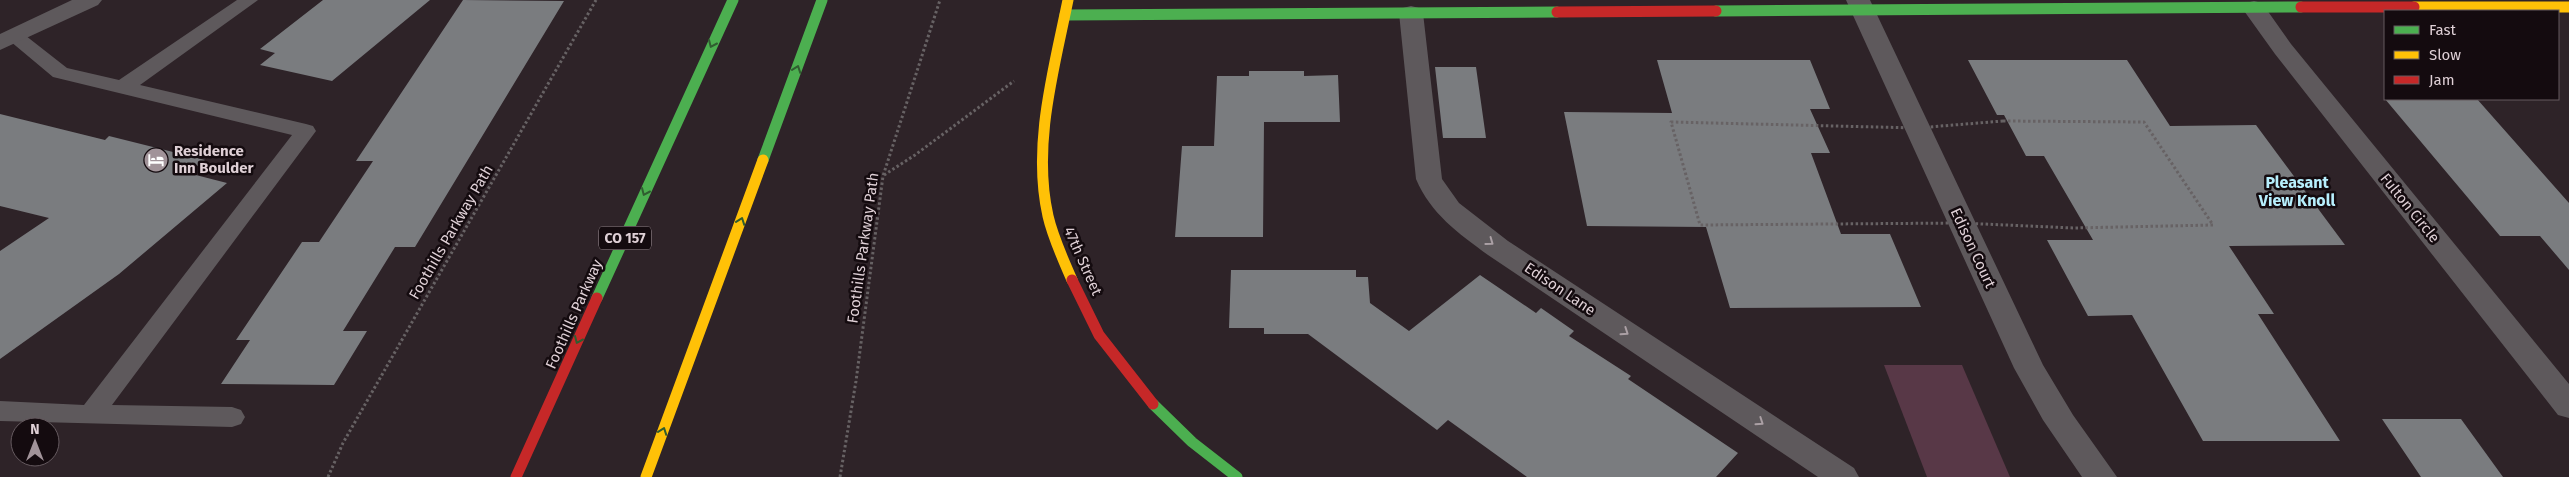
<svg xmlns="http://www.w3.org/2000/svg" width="2569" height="477" font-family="'Fira Sans',sans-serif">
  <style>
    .green { fill: #583847 }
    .building { fill: #7a7c7f }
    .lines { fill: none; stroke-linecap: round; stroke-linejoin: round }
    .path { stroke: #676264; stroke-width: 3; stroke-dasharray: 2.5 2.5; stroke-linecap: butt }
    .lane { fill: #5e595c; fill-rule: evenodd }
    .street { fill: #5e595c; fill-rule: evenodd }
    .fast { stroke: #4caf50; stroke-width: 11 }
    .slow { stroke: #ffc107; stroke-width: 11 }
    .jam { stroke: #c62828; stroke-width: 11 }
    .oneway { stroke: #305d30 }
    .oneway2 { stroke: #aba0a5 }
    .labels { text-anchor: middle; stroke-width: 5; stroke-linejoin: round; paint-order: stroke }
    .shield { fill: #140b0f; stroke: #a2959a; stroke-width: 1 }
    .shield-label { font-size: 14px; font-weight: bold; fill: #dfd0d6 }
    .poi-label { font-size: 15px; font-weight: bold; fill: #dfd0d6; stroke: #140b0f; text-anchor: start }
    .street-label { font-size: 15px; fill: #dfd0d6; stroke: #140b0f }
    .neighbourhood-label { font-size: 16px; font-weight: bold; fill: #b7effd; stroke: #140b0f }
  </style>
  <rect width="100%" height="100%" fill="#2e2328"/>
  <path class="green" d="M 1884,365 L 1962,365 L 2010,477 L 1927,477 Z"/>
  <path class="building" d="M 323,0 L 430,0 L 332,81 L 260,65 L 275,53 L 260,49 Z
    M 463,0 L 564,1 L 415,247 L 395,247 L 343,331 L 367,331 L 334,385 L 221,384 L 250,340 L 236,340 L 302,242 L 319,242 L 373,161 L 356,161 Z
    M 1657,60 L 1810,60 L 1830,109 L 1810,109 L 1830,153 L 1811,153 L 1841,234 L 1890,234 L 1921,307 L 1730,308 L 1706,227 L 1587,226 L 1564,112 L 1672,113 Z
    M 1968,60 L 2127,60 L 2170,126 L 2256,125 L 2345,245 L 2229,246 L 2274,314 L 2258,314 L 2340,441 L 2203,441 L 2132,315 L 2088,316 L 2047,240 L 2093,240 L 2044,156 L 2026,156 L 2004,115 L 1997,115 Z
    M 1435,67 L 1476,67 L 1486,138 L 1443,138 Z
    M 1249,71 L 1304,71 L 1304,76 L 1338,75 L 1340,122 L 1264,122 L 1263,237 L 1175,237 L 1182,146 L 1214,146 L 1217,76 L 1249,76 Z
    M 2385,99 L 2477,99 L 2569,203 L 2569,270 L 2540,236 L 2500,236 Z
    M 0,114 L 105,140 L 109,136 L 205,160 L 188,173 L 227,183 L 119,274 L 0,359 L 0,251 L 49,218 L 0,206 Z
    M 1231,270 L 1356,270 L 1356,277 L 1368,277 L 1370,303 L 1409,331 L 1480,275 L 1536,313 L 1541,308 L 1574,331 L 1569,336 L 1631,376 L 1628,379 L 1738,453 L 1716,477 L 1527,477 L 1448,420 L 1437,430 L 1308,334 L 1264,334 L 1264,328 L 1229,328 Z
    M 2382,419 L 2461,419 L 2503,477 L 2421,477 Z"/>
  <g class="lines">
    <path class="path" d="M 2003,121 L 2144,122 L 2213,225 L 2074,228 L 1960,223 L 1700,225 L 1671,122 L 1917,128 Z
      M 884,175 L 915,155 L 1014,81
      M 328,477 L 343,443 L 596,0
      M 840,477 L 856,381 L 883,176 L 940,0"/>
    <path class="lane" d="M 237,0 L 258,0 L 140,85 L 306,124 L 313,126 L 316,131 L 112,405 L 232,407 L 241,410 L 245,417 L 241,424 L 232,427 L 0,421 L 0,401 L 84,405 L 292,135 L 53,77 L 4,36 L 7,32 L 21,32 L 67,68 L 119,80 Z"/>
    <path class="street" d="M 72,0 L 102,0 L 98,5 L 0,50 L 0,34 Z
      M 1846,0 L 1870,0 L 2043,365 L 2073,415 L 2117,477 L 2082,477 L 2043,420 L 2014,368 Z
      M 2254,1 L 2262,3 L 2291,44 L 2569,384 L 2569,418 L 2558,415 L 2275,54 L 2242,8 L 2246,3 Z
      M 1411,6 L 1419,8 L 1423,13 L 1442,179 L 1459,203 L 1508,241 L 1854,468 L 1859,477 L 1818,477 L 1488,255 C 1458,233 1431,214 1416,179 L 1399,13 L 1403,8 Z"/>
    <path class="fast" d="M 1716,11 L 2301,7
      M 1065,15 L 1557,12
      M 763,160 L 822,0
      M 597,298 L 733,0
      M 1153,404 L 1192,442 L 1237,477"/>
    <path class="slow" d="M 1068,0 C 1054,69 1032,145 1048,216 C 1053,238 1063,259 1072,280
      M 2414,7 L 2569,7
      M 646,477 L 763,160"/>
    <path class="jam" d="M 2301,7 L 2414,7
      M 1557,12 L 1716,11
      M 1072,280 L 1099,335 L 1153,404
      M 516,477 L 597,298"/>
  </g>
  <defs><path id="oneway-chevron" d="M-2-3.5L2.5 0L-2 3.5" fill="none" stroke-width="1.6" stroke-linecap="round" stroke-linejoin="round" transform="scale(1.25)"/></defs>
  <g class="oneway">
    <use href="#oneway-chevron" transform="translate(712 44) rotate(114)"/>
    <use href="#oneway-chevron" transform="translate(797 69) rotate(-70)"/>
    <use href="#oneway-chevron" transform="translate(645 192) rotate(114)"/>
    <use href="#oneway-chevron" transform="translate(741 221) rotate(-70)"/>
    <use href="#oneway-chevron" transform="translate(578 340) rotate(114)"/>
    <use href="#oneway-chevron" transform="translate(663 431) rotate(-70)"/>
  </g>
  <g class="oneway2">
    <use href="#oneway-chevron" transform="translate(1490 242) rotate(36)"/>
    <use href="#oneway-chevron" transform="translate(1625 332) rotate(34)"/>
    <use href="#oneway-chevron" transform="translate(1760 422) rotate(34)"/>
  </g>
  <defs>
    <symbol id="hotel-disc" viewBox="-11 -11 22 22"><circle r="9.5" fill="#a19399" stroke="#140b0f"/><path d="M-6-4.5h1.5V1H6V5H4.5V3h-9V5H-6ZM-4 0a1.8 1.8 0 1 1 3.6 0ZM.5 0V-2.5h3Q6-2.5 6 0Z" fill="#fff"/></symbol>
  </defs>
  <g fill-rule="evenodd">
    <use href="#hotel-disc" x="142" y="146" width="28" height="28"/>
  </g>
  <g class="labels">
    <rect class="shield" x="599" y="226.5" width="52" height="23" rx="4"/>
    <g class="shield-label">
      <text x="625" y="243">CO 157</text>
    </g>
    <g class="poi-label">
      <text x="174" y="156">Residence<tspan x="174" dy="17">Inn Boulder</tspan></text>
    </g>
    <g class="street-label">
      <text transform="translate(2410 208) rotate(51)" y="5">Fulton Circle</text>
      <text transform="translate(451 232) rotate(-60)" y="5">Foothills Parkway Path</text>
      <text transform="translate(863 248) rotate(-82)" y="5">Foothills Parkway Path</text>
      <text transform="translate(1973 248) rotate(65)" y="5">Edison Court</text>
      <text transform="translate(1083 261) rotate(66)" y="5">47th Street</text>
      <text transform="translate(1560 289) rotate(34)" y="5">Edison Lane</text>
      <text transform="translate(574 314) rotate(-66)" y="5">Foothills Parkway</text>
    </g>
    <g class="neighbourhood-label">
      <text x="2297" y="188">Pleasant<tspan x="2297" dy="18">View Knoll</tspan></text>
    </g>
  </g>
  <rect x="2384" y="10" width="175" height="90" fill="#140b0f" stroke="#655a5f"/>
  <rect x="2394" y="26" width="25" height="8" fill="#4caf50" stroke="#655a5f"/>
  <text x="2429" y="35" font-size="15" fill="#dfd0d6">Fast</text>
  <rect x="2394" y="51" width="25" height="8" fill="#ffc107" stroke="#655a5f"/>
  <text x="2429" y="60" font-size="15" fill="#dfd0d6">Slow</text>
  <rect x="2394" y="76" width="25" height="8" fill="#c62828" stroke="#655a5f"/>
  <text x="2429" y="85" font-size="15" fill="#dfd0d6">Jam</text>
  <g transform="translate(35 442)"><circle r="24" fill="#140b0f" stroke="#655a5f"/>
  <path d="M0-4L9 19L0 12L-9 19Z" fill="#a19399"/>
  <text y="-8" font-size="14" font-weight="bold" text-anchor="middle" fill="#dfd0d6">N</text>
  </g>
</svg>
